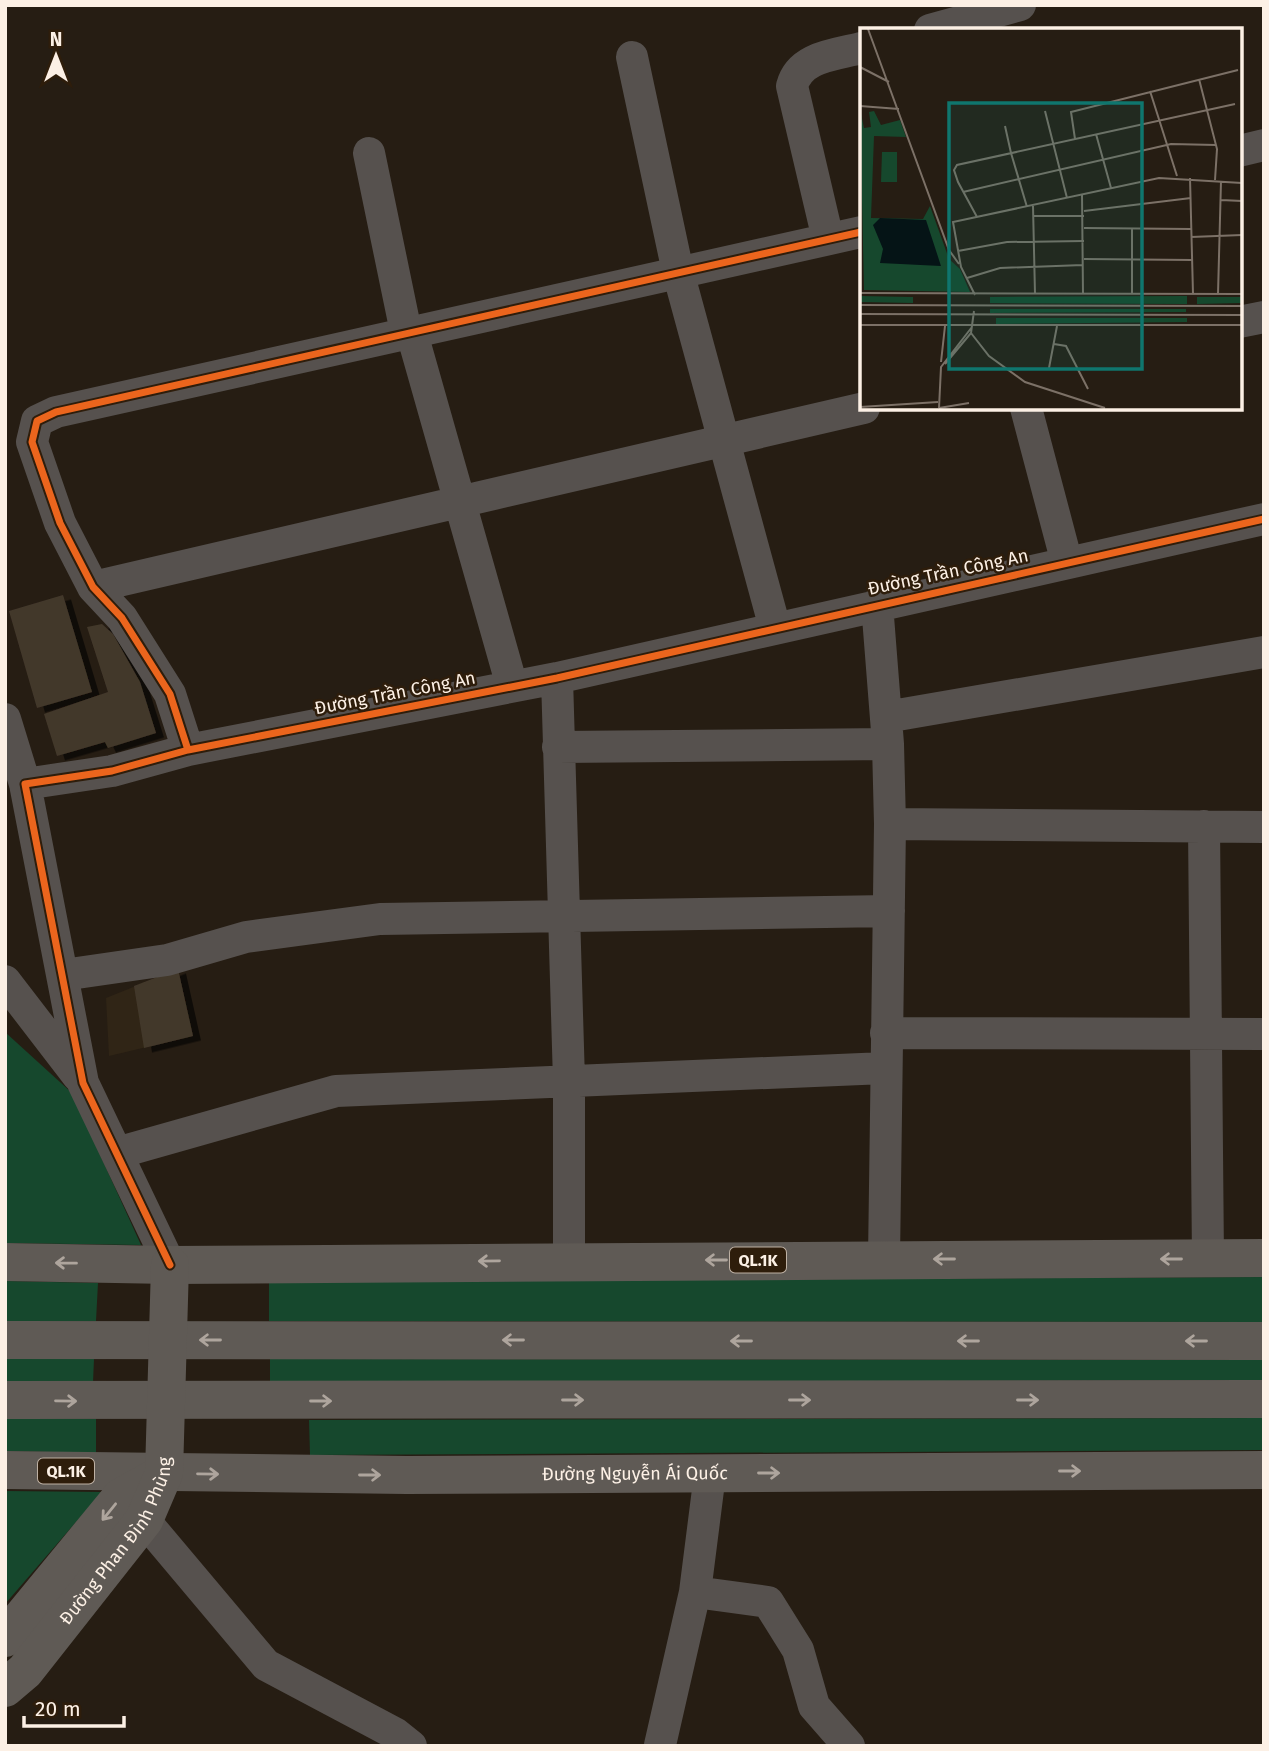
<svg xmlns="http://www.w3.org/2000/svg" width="1269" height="1751" font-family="'Fira Sans',sans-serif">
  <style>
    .commercial { fill: #302516 }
    .green { fill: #16482d }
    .building { fill: #43382b; filter: url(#shadow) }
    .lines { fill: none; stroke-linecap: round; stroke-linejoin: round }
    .minor { stroke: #56514e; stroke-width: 32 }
    .major { stroke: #5f5a55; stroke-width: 38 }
    .cycleway-casing { stroke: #2e1d0b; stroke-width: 11 }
    .cycleway { stroke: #eb651d; stroke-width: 7 }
    .oneway { stroke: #aea59d }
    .labels { text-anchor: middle; stroke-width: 5; stroke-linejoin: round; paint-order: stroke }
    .shield { fill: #2e1d0b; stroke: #beb1a4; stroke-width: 2 }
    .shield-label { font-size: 16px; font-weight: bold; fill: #fcf0e5 }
    .street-label { font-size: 18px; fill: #fcf0e5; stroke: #2e1d0b }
    .inset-road { fill: none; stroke: #7c7167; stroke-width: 2 }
    .view { fill: #0f766e; fill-opacity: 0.15; stroke: #0f766e; stroke-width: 3.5 }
    .inset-edge { fill: none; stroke: #fcf0e5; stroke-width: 3.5 }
  </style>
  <defs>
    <filter id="shadow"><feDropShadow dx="8" dy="4.5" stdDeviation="0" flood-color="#0009"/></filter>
  </defs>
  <rect width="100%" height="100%" fill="#261d13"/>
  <path class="commercial" d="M 178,969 L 193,1036 L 109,1056 L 106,998 Z"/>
  <path class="green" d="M 5,1032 L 72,1093 L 141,1245 L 5,1243 Z
    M 1264,1277 L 1264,1322 L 269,1321 L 269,1282 Z
    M 5,1281 L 98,1283 L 96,1321 L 5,1322 Z
    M 5,1359 L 94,1359 L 93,1383 L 5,1382 Z
    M 270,1359 L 1264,1360 L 1264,1380 L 270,1383 Z
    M 5,1418 L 96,1419 L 96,1453 L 5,1451 Z
    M 1264,1418 L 1264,1450 L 310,1455 L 309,1420 Z
    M 5,1491 L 102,1492 L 5,1604 Z"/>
  <path class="building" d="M 63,595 L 92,692 L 37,708 L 9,611 Z
    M 102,624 L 113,634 L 140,682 L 156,733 L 108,748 L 105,742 L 57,756 L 44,714 L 108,692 L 87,627 Z
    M 178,969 L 193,1036 L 144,1048 L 134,986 Z"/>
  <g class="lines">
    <path class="minor" d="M 930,30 L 1020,5
      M 632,57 L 678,272 L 775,628
      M 1239,151 L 1264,145
      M 369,153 L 406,332
      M 828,239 L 792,86 C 800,56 835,55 861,48
      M 1239,322 L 1264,317
      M 411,330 L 512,686
      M 1026,408 L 1067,563
      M 93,587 L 864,408
      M 877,604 L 888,744 L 890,824 L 884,1259
      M 557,678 L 569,1081 L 569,1260
      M 886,717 L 1264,652
      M 5,719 L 25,784
      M 558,747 L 888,744
      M 188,750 L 170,694 L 122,618 L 93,587 L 60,523 L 32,442 L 37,421 L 56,412 L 861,232
      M 890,824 L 1264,827
      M 1204,826 L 1208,1259
      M 63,975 L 167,960 L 246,937 L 380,919 L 889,911
      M 5,981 L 78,1076
      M 886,1033 L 1264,1034
      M 117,1153 L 336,1091 L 885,1068
      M 170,1265 L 83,1083 L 25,784 L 112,771 L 188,750 L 557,678 L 1264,519
      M 144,1520 L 266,1665 L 396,1734 L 411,1746
      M 695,1592 L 768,1602 L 798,1650 L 814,1706 L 849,1746
      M 660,1745 L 695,1592 L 710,1474"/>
    <g class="major">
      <path d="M 5,1262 L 170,1265 L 1264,1258"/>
      <path d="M 5,1340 L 1264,1341"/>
      <path d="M 5,1400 L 1264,1399"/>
      <path id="s1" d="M 5,1470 L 407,1475 L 1264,1470"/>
      <path d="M 5,1638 L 121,1497 L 164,1473"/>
      <path id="s2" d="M 5,1688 L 25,1671 L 144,1520 L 164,1473 L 170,1265"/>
    </g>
    <defs>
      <path id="cycleway" d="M 188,750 L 170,694 L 122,618 L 93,587 L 60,523 L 32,442 L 37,421 L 56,412 L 861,232
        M 170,1265 L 83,1083 L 25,784 L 112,771 L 188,750 L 557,678 L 1264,519"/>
    </defs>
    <use href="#cycleway" class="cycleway-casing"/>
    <use href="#cycleway" class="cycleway"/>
  </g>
  <defs><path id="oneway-shaft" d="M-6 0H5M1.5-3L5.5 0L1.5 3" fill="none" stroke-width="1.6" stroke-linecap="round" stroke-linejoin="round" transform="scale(1.75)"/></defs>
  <g class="oneway">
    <use href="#oneway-shaft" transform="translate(944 1259) rotate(180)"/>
    <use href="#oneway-shaft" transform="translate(1171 1259) rotate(180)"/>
    <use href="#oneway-shaft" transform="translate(716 1260) rotate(180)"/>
    <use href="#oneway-shaft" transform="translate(489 1261) rotate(179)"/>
    <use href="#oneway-shaft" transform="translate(66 1263) rotate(-179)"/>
    <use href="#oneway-shaft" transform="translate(210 1340) rotate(180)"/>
    <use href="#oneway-shaft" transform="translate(513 1340) rotate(-180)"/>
    <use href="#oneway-shaft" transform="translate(741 1341) rotate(-180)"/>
    <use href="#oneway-shaft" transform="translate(968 1341) rotate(-180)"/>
    <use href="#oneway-shaft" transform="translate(1196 1341) rotate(-180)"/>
    <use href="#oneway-shaft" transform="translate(573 1400)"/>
    <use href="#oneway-shaft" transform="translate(800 1400)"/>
    <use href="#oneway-shaft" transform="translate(1028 1400)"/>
    <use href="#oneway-shaft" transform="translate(66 1401) rotate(1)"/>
    <use href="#oneway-shaft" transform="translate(321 1401)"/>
    <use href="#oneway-shaft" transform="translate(1070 1471)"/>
    <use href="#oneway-shaft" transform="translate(769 1473)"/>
    <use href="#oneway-shaft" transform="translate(208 1474) rotate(1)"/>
    <use href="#oneway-shaft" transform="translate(370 1475)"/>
    <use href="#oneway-shaft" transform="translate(109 1512) rotate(129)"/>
  </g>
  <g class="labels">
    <g class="shield">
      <rect x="730" y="1247.5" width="56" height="25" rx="5"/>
      <rect x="38" y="1458.5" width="56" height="25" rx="5"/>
    </g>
    <g class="shield-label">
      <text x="758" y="1266">QL.1K</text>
      <text x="66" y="1477">QL.1K</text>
    </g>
    <g class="street-label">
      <text transform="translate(948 572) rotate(-12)" y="6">Đường Trần Công An</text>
      <text transform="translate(395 693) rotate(-11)" y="6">Đường Trần Công An</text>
      <text dy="6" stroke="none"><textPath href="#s1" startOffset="630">Đường Nguyễn Ái Quốc</textPath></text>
      <text dy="6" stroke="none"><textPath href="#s2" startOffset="187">Đường Phan Đình Phùng</textPath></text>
    </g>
  </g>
  <g transform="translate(860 28)">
    <rect width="382" height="382" fill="#261d13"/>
    <path d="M 0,81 L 4,100 L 11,99 L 9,84 L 14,83 L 21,97 L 40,92 L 46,109 L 14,108 L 11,190 L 63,191 L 70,178 L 89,231 L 100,241 L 110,264 L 4,262 ZM 22,124 L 37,124 L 37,154 L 21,154 ZM 0,268 L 53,269 L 53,275 L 0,274 ZM 327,268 L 327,276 L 130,275 L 130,269 ZM 337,269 L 381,269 L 381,275 L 337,276 ZM 130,281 L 326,281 L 326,284 L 130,285 ZM 136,290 L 327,290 L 327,294 L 136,296 Z" fill="#16482d"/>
    <path d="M 20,190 L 66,192 L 81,238 L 20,235 L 23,221 L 13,197 Z" fill="#051416"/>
    <path class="inset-road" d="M 8,1 L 89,222 L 99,236M 0,39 L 29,54M 339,51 L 357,121 L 355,152M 290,63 L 317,148M 0,78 L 39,81M 185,83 L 207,170M 145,98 L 151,125M 236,106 L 251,160M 215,111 L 211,84 L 378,42M 151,125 L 167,179M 330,150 L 333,266M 103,164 L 311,116 L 356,117M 222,166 L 223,266M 361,172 L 382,173M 173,178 L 175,266M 224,183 L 331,170M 174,188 L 224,188M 117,189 L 98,154 L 94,142 L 97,137 L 375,76M 224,200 L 331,201M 272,200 L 272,266M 331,209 L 382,207M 98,223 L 147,214 L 224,213M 224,231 L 332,232M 107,250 L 140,240 L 223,237M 0,265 L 382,266M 358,266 L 361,153M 115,267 L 101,239 L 93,194 L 299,150 L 382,155M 0,277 L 382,278M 0,286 L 382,287M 0,297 L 382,297M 111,305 L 129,328 L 165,354 L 245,380M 194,316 L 206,318 L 228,361M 81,334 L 85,298M 85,336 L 111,305 L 114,283M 189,340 L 197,298M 0,379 L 78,374M 79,380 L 109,375M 79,380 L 81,339 L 112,299"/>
    <path class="view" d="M 89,75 L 282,75 L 282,341 L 89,341 Z"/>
    <rect width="382" height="382" class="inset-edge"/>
  </g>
  <rect width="1269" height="1751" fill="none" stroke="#fcf0e5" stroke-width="14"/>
  <g transform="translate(56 56)" stroke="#2e1d0b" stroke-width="5" paint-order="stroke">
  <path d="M0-5L12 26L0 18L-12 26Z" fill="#fcf0e5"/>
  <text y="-10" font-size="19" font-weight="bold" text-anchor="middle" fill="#fcf0e5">N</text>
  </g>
  <path d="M24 1716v10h100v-10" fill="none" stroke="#fcf0e5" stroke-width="3.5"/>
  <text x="35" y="1716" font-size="21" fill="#fcf0e5" stroke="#2e1d0b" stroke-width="5" paint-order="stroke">20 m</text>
</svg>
